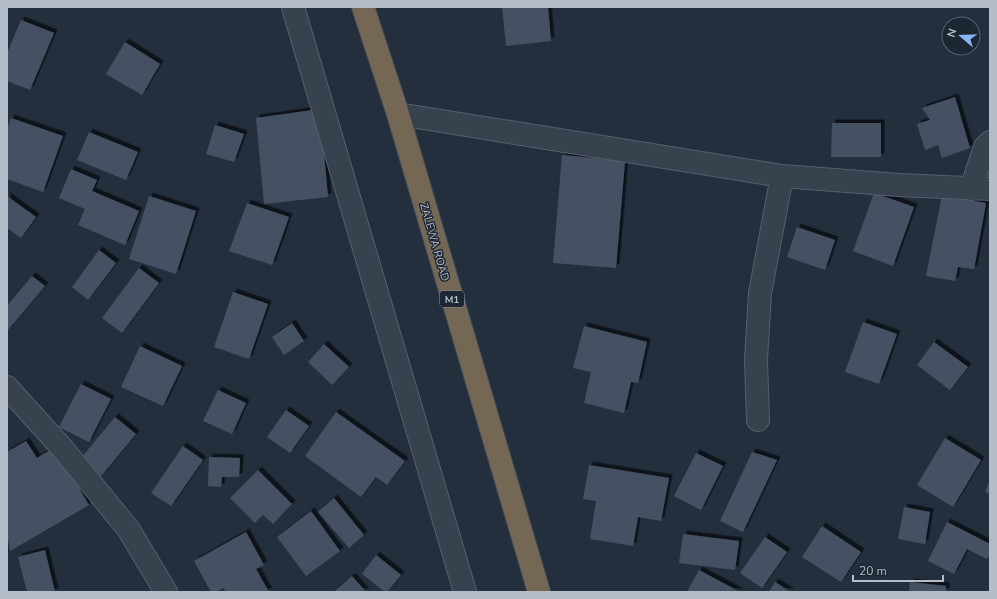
<svg xmlns="http://www.w3.org/2000/svg" width="997" height="599" font-family="'Nunito Sans',sans-serif">
  <style>
    .building { fill: #455162; filter: url(#shadow) }
    .lines { fill: none; stroke-linecap: round; stroke-linejoin: round }
    .minor-casing { stroke: #565f6c; stroke-width: 24 }
    .highway-casing { stroke: #434c59; stroke-width: 24 }
    .minor { stroke: #38414e; stroke-width: 22 }
    .highway { stroke: #746855; stroke-width: 22 }
    .labels { text-anchor: middle; stroke-width: 3; stroke-linejoin: round; paint-order: stroke }
    .shield { fill: #1d2633; stroke: #878f9c; stroke-width: 1 }
    .shield-label { font-size: 10px; font-weight: bold; fill: #b4bcc9 }
    .street-label { font-size: 11px; fill: #b4bcc9; stroke: #1d2633 }
  </style>
  <defs>
    <filter id="shadow"><feDropShadow dx="3.5" dy="-3.5" stdDeviation="0" flood-color="#0009"/></filter>
  </defs>
  <rect width="100%" height="100%" fill="#242f3e"/>
  <path class="building" d="M 502,7 L 548,7 L 551,41 L 506,46 Z
    M 21,20 L 54,33 L 30,90 L 7,81 L 7,53 Z
    M 125,42 L 160,64 L 142,95 L 106,74 Z
    M 955,97 L 970,148 L 942,158 L 938,145 L 925,150 L 917,124 L 930,120 L 922,108 Z
    M 320,109 L 328,197 L 264,204 L 256,118 Z
    M 11,118 L 63,136 L 43,192 L 7,179 L 7,129 Z
    M 832,123 L 881,123 L 881,157 L 831,157 Z
    M 215,125 L 244,134 L 234,162 L 206,154 Z
    M 89,132 L 138,152 L 126,180 L 77,160 Z
    M 562,155 L 625,161 L 616,268 L 553,263 Z
    M 71,169 L 97,180 L 92,191 L 139,211 L 125,245 L 78,225 L 85,209 L 59,198 Z
    M 874,193 L 914,207 L 893,266 L 853,251 Z
    M 942,195 L 986,203 L 974,269 L 958,267 L 955,281 L 926,276 Z
    M 7,196 L 36,217 L 21,238 L 7,228 Z
    M 149,196 L 196,211 L 176,274 L 129,259 Z
    M 247,203 L 289,217 L 272,265 L 229,251 Z
    M 797,227 L 835,240 L 825,270 L 787,257 Z
    M 99,250 L 116,263 L 88,300 L 72,287 Z
    M 139,268 L 159,283 L 122,333 L 102,318 Z
    M 32,276 L 45,286 L 7,331 L 7,306 Z
    M 233,292 L 268,304 L 249,359 L 214,347 Z
    M 863,322 L 897,334 L 879,384 L 845,372 Z
    M 292,323 L 304,341 L 284,355 L 272,337 Z
    M 584,326 L 647,342 L 638,383 L 631,382 L 624,413 L 584,403 L 591,372 L 573,368 Z
    M 934,342 L 968,367 L 950,390 L 917,365 Z
    M 324,344 L 349,367 L 332,385 L 308,362 Z
    M 140,346 L 182,366 L 163,406 L 121,387 Z
    M 81,384 L 111,399 L 89,442 L 59,427 Z
    M 218,390 L 246,403 L 232,434 L 203,421 Z
    M 286,410 L 309,426 L 290,453 L 267,437 Z
    M 336,412 L 405,461 L 387,485 L 376,477 L 361,497 L 305,456 Z
    M 115,417 L 136,434 L 101,476 L 81,458 Z
    M 945,438 L 981,460 L 953,507 L 917,485 Z
    M 26,441 L 37,458 L 55,447 L 89,505 L 10,551 L 7,533 L 7,452 Z
    M 183,446 L 203,460 L 171,506 L 151,493 Z
    M 752,452 L 777,460 L 743,532 L 720,521 Z
    M 696,453 L 723,466 L 701,510 L 674,496 Z
    M 209,457 L 240,458 L 239,477 L 222,477 L 221,487 L 208,486 Z
    M 589,465 L 669,478 L 661,521 L 638,517 L 633,546 L 590,539 L 596,501 L 583,499 Z
    M 258,470 L 292,504 L 273,524 L 263,515 L 255,523 L 230,498 Z
    M 990,480 L 990,494 L 985,492 Z
    M 334,498 L 364,535 L 349,548 L 318,512 Z
    M 904,507 L 930,512 L 925,544 L 898,539 Z
    M 311,511 L 340,551 L 306,576 L 277,537 Z
    M 947,522 L 990,544 L 990,554 L 987,559 L 967,549 L 954,574 L 928,561 Z
    M 822,526 L 861,552 L 841,582 L 802,557 Z
    M 246,532 L 264,565 L 256,569 L 269,592 L 226,592 L 223,588 L 216,592 L 211,592 L 194,561 Z
    M 683,534 L 739,541 L 735,570 L 679,563 Z
    M 765,537 L 787,552 L 762,588 L 740,573 Z
    M 45,550 L 55,592 L 27,592 L 18,557 Z
    M 376,555 L 401,575 L 387,592 L 385,592 L 362,574 Z
    M 699,570 L 740,592 L 687,592 Z
    M 352,576 L 366,592 L 334,592 Z
    M 775,582 L 791,592 L 769,592 Z
    M 910,582 L 946,586 L 946,592 L 909,592 Z"/>
  <g class="lines">
    <defs>
      <path id="minor" d="M 293,7 L 465,592
        M 398,114 L 782,176 L 899,185 L 990,189
        M 971,189 L 985,147 L 990,142
        M 7,387 L 63,449 L 129,530 L 166,592
        M 758,420 L 756,360 L 760,293 L 782,176"/>
      <path id="highway" d="M 363,7 L 398,114 L 539,592"/>
    </defs>
    <use href="#minor" class="minor-casing"/>
    <use href="#highway" class="highway-casing"/>
    <use href="#minor" class="minor"/>
    <use href="#highway" class="highway"/>
  </g>
  <g class="labels">
    <rect class="shield" x="440" y="291" width="24" height="16" rx="3"/>
    <g class="shield-label">
      <text x="452" y="303">M1</text>
    </g>
    <g class="street-label">
      <text transform="translate(435 242) rotate(74)" y="4">ZALEWA ROAD</text>
    </g>
  </g>
  <rect width="997" height="599" fill="none" stroke="#b4bcc9" stroke-width="16"/>
  <g transform="translate(961 36) rotate(289)"><circle r="19" fill="#1d2633" stroke="#59626f"/>
  <path d="M0-3L7 15L0 10L-7 15Z" fill="#8ab4f8"/>
  <text y="-6" font-size="11" font-weight="bold" text-anchor="middle" fill="#b4bcc9">N</text>
  </g>
  <path d="M853 575v6h90v-6" fill="none" stroke="#b4bcc9" stroke-width="2"/>
  <text x="859" y="575" font-size="12" fill="#b4bcc9" stroke="#1d2633" stroke-width="3" paint-order="stroke">20 m</text>
</svg>
